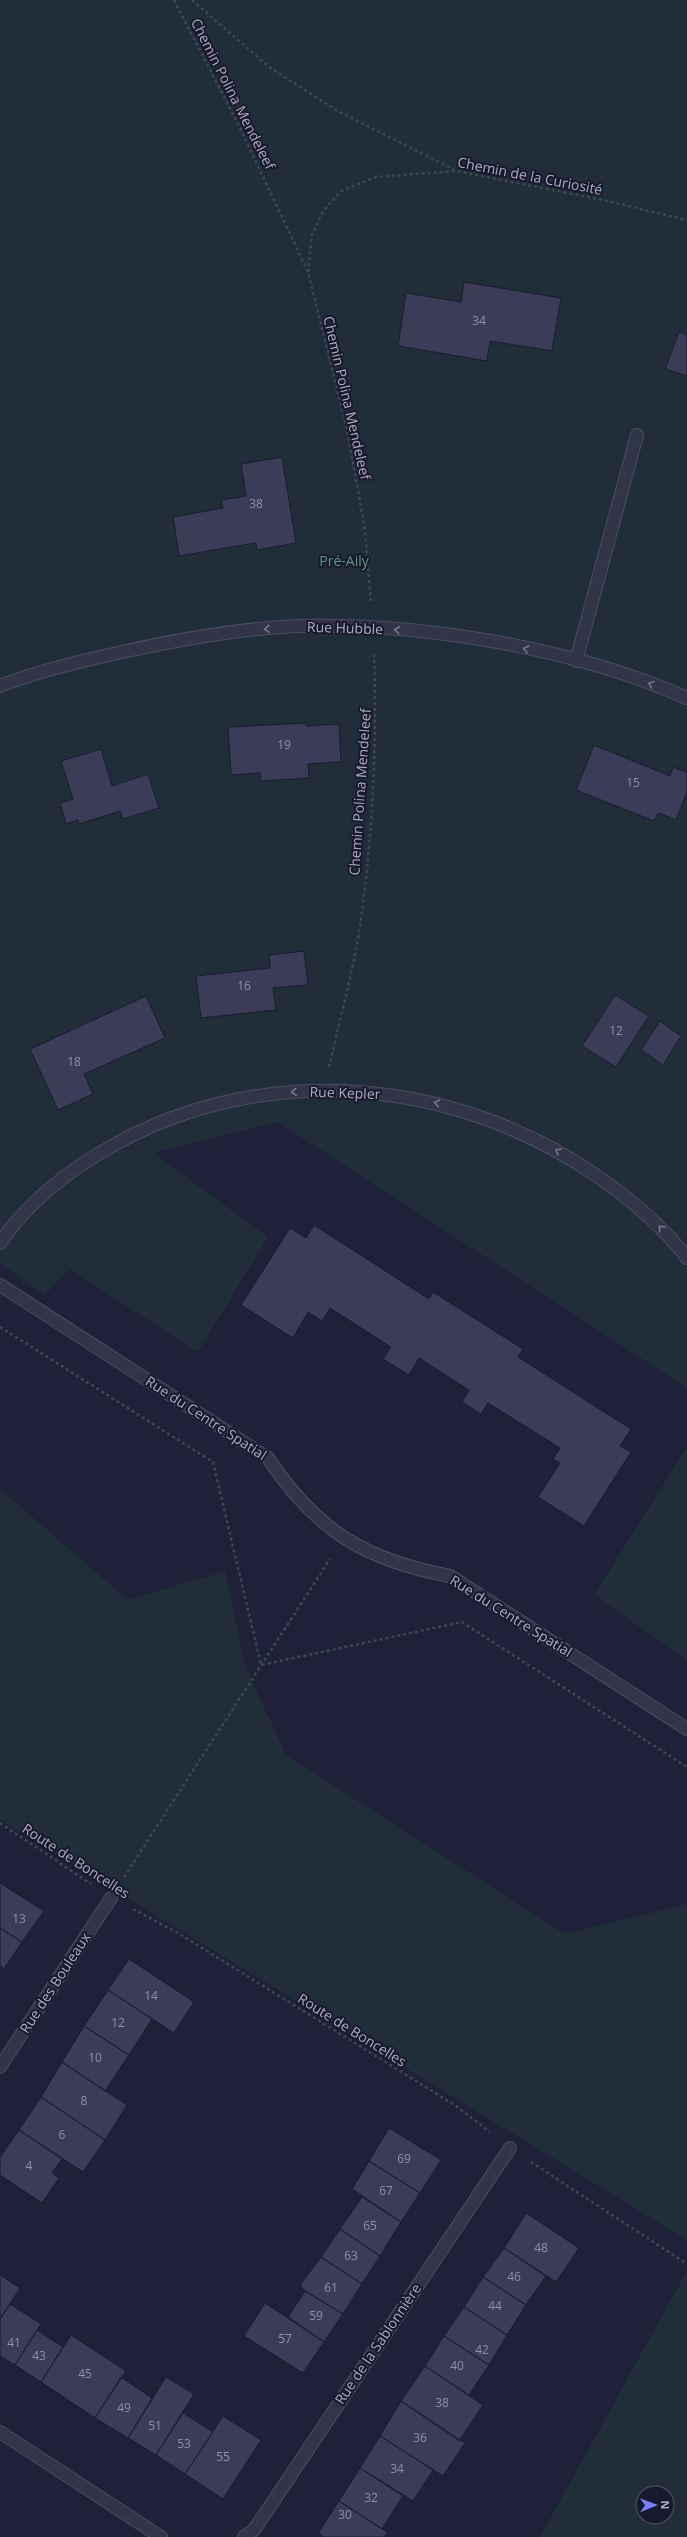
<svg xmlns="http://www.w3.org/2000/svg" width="687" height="2537" font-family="'Open Sans',sans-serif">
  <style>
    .green { fill: #212e39; fill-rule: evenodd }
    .building { fill: #3a3c58; stroke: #1a1b2f }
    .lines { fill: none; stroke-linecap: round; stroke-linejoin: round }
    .minor-casing { stroke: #4d4e63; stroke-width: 14 }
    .path { stroke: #3b4953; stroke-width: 2.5; stroke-dasharray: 3 3; stroke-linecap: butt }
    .minor { stroke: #323448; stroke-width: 12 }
    .oneway { stroke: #75778d }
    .labels { text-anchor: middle; stroke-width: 4; stroke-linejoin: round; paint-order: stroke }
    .number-label { font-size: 12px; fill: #9091aa }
    .street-label { font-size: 14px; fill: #acadc5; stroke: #18192d }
    .park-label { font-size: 14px; fill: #639681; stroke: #18192d }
  </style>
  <rect width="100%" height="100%" fill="#1f2138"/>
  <path class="green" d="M 0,0 L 687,0 L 687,1388 L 278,1122 L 153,1153 L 268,1237 L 198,1352 L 69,1269 L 45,1295 L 0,1263 Z
    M 687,1447 L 687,1660 L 594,1595 Z
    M 0,1489 L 128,1600 L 225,1571 L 245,1666 L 286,1755 L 565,1934 L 687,1904 L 687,2240 L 0,1820 Z
    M 687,2271 L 687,2537 L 540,2537 ZM 643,2493 L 667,2493 L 667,2517 L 643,2517 Z"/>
  <path class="building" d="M 464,282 L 561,298 L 552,351 L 490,341 L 487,361 L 398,346 L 406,293 L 461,302 Z
    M 679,332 L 687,335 L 687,376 L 665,369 Z
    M 282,457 L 296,543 L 257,550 L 256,543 L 179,556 L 173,517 L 223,508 L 221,500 L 246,496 L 241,464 Z
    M 307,723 L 307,726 L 339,724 L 341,762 L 308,764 L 309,778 L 261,781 L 260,773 L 231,775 L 228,727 Z
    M 594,745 L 670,776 L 673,767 L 687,772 L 687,792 L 676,820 L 658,813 L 654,821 L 576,790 Z
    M 101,749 L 112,786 L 148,774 L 159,808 L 123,819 L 120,811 L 79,824 L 78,820 L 66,824 L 60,803 L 73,799 L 61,761 Z
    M 304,951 L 308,985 L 273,988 L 276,1010 L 201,1018 L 196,976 L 270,968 L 269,955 Z
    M 615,995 L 649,1016 L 616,1067 L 582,1046 Z
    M 146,996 L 165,1038 L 84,1074 L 93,1094 L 58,1110 L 30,1049 Z
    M 660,1021 L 681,1036 L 663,1065 L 641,1050 Z
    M 314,1225 L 429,1299 L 433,1292 L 523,1349 L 518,1357 L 631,1429 L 620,1446 L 631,1452 L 584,1526 L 538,1497 L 560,1463 L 553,1459 L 560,1448 L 488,1403 L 481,1414 L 462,1402 L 469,1390 L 419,1358 L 409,1375 L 383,1359 L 391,1347 L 330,1308 L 322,1321 L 308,1312 L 293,1338 L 241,1305 L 290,1228 L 306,1238 Z
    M 0,1883 L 44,1911 L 22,1942 L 0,1928 Z
    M 0,1928 L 22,1942 L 4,1969 L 0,1966 Z
    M 129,1959 L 194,2002 L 174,2033 L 108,1990 Z
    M 108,1990 L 152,2019 L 129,2055 L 84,2026 Z
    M 84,2026 L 129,2055 L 105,2091 L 62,2062 Z
    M 62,2062 L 127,2105 L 105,2140 L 41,2097 Z
    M 41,2097 L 105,2140 L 83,2172 L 19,2130 Z
    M 389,2128 L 441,2160 L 420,2193 L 369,2161 Z
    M 19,2130 L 62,2159 L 52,2173 L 59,2178 L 42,2203 L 0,2175 L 0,2157 Z
    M 369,2161 L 420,2193 L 401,2222 L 352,2189 Z
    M 362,2197 L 401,2222 L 380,2256 L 340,2229 Z
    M 526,2213 L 579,2248 L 556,2282 L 504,2248 Z
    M 340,2229 L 380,2256 L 362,2284 L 321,2257 Z
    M 504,2248 L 546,2276 L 526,2305 L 483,2277 Z
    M 321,2257 L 362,2284 L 343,2314 L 305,2291 L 300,2285 Z
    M 0,2275 L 20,2288 L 0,2319 Z
    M 483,2277 L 526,2305 L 507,2335 L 464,2307 Z
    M 305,2291 L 343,2314 L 324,2342 L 288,2317 Z
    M 265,2303 L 324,2342 L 303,2373 L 244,2336 Z
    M 10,2304 L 41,2324 L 15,2365 L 0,2356 L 0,2319 Z
    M 464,2307 L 507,2335 L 489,2365 L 444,2336 Z
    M 37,2330 L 63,2347 L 41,2382 L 15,2365 Z
    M 71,2335 L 126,2371 L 95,2418 L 41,2382 Z
    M 444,2336 L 489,2365 L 469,2395 L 425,2366 Z
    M 425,2366 L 483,2405 L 459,2441 L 401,2401 Z
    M 121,2377 L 152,2398 L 128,2438 L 95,2418 Z
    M 166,2377 L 194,2394 L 156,2455 L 128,2438 Z
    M 401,2401 L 465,2443 L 443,2476 L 380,2436 Z
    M 183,2413 L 213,2432 L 185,2474 L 156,2455 Z
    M 223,2416 L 261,2440 L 223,2499 L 185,2474 Z
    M 380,2436 L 433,2470 L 413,2501 L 360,2468 Z
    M 360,2468 L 403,2496 L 382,2529 L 339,2501 Z
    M 339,2501 L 387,2532 L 384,2537 L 324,2537 L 318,2533 Z"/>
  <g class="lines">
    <defs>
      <path id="minor" d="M 576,661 L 637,435
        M 0,686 C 38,671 82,661 122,652 C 181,639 241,628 300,626 C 423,623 575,648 687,698
        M 0,1243 C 28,1202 69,1170 112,1146 C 264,1060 455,1078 597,1176 C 630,1199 662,1225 687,1258
        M 0,1285 L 268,1458 C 316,1530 364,1560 450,1576 L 687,1729
        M 0,2067 L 111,1898
        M 0,2432 L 161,2537
        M 244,2537 L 254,2530 L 510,2148"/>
    </defs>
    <use href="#minor" class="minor-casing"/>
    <path class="path" d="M 174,0 L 238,124 L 308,272 L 347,429 L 365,530 L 371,603
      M 192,0 L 269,67 L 336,110 L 455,170
      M 308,272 L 312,235 L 323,211 L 341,191 L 376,177 L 456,171 L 603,200 L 687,220
      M 329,1067 C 340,1018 354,969 361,919 C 373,831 377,742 374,654
      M 0,1327 L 213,1462 L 261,1665 L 462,1622 L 687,1767
      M 0,1823 L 91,1884
      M 124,1877 L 330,1559
      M 133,1909 L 178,1933 L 456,2106 L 490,2132
      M 531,2162 L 687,2264"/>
    <use href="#minor" class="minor"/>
  </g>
  <defs><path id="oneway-chevron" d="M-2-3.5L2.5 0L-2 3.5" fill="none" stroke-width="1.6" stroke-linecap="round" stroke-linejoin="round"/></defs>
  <g class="oneway">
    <use href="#oneway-chevron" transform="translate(267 629) rotate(175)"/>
    <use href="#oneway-chevron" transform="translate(397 630) rotate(-174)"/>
    <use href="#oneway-chevron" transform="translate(526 649) rotate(-167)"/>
    <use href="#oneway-chevron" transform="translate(651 684) rotate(-160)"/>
    <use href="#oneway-chevron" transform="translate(294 1092) rotate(176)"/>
    <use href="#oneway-chevron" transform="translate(437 1103) rotate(-168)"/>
    <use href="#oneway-chevron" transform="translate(558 1151) rotate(-149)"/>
    <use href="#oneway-chevron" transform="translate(661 1228) rotate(-133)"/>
  </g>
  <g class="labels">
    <g class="number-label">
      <text x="479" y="325">34</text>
      <text x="256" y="508">38</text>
      <text x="284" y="749">19</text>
      <text x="633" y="787">15</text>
      <text x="244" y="990">16</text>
      <text x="616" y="1035">12</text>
      <text x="74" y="1066">18</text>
      <text x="19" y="1923">13</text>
      <text x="151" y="2000">14</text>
      <text x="118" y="2027">12</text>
      <text x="95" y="2062">10</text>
      <text x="84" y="2105">8</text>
      <text x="62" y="2139">6</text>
      <text x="404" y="2163">69</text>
      <text x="29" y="2170">4</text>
      <text x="386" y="2195">67</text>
      <text x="370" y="2230">65</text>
      <text x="541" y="2252">48</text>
      <text x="351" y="2260">63</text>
      <text x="514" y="2281">46</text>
      <text x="331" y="2292">61</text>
      <text x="495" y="2310">44</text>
      <text x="316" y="2320">59</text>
      <text x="285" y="2343">57</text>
      <text x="14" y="2347">41</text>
      <text x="482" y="2354">42</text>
      <text x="39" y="2360">43</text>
      <text x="457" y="2370">40</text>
      <text x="85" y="2378">45</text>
      <text x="442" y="2407">38</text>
      <text x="124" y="2412">49</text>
      <text x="155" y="2430">51</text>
      <text x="420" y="2442">36</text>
      <text x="184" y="2448">53</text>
      <text x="223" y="2461">55</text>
      <text x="397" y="2473">34</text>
      <text x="371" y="2502">32</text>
      <text x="345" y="2519">30</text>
    </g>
    <g class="street-label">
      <text transform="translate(233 94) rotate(63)" y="5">Chemin Polina Mendeleef</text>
      <text transform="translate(530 176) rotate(11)" y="5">Chemin de la Curiosité</text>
      <text transform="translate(347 398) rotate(77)" y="5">Chemin Polina Mendeleef</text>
      <text transform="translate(345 628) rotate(2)" y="5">Rue Hubble</text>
      <text transform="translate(360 792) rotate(-86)" y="5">Chemin Polina Mendeleef</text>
      <text transform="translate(345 1093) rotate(2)" y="5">Rue Kepler</text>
      <text transform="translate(206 1418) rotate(33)" y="5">Rue du Centre Spatial</text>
      <text transform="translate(511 1616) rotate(32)" y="5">Rue du Centre Spatial</text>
      <text transform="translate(76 1861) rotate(33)" y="5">Route de Boncelles</text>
      <text transform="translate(55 1983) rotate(-57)" y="5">Rue des Bouleaux</text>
      <text transform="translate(352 2030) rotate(32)" y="5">Route de Boncelles</text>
      <text transform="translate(378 2344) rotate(-56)" y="5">Rue de la Sablonnière</text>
    </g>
    <g class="park-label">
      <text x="344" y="566">Pré-Aily</text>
    </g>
  </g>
  <g transform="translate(655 2505) rotate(89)"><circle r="19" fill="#18192d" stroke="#53546a"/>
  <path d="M0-3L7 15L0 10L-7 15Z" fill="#7a7ffd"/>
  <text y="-6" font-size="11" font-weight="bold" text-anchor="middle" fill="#acadc5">N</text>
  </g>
</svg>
